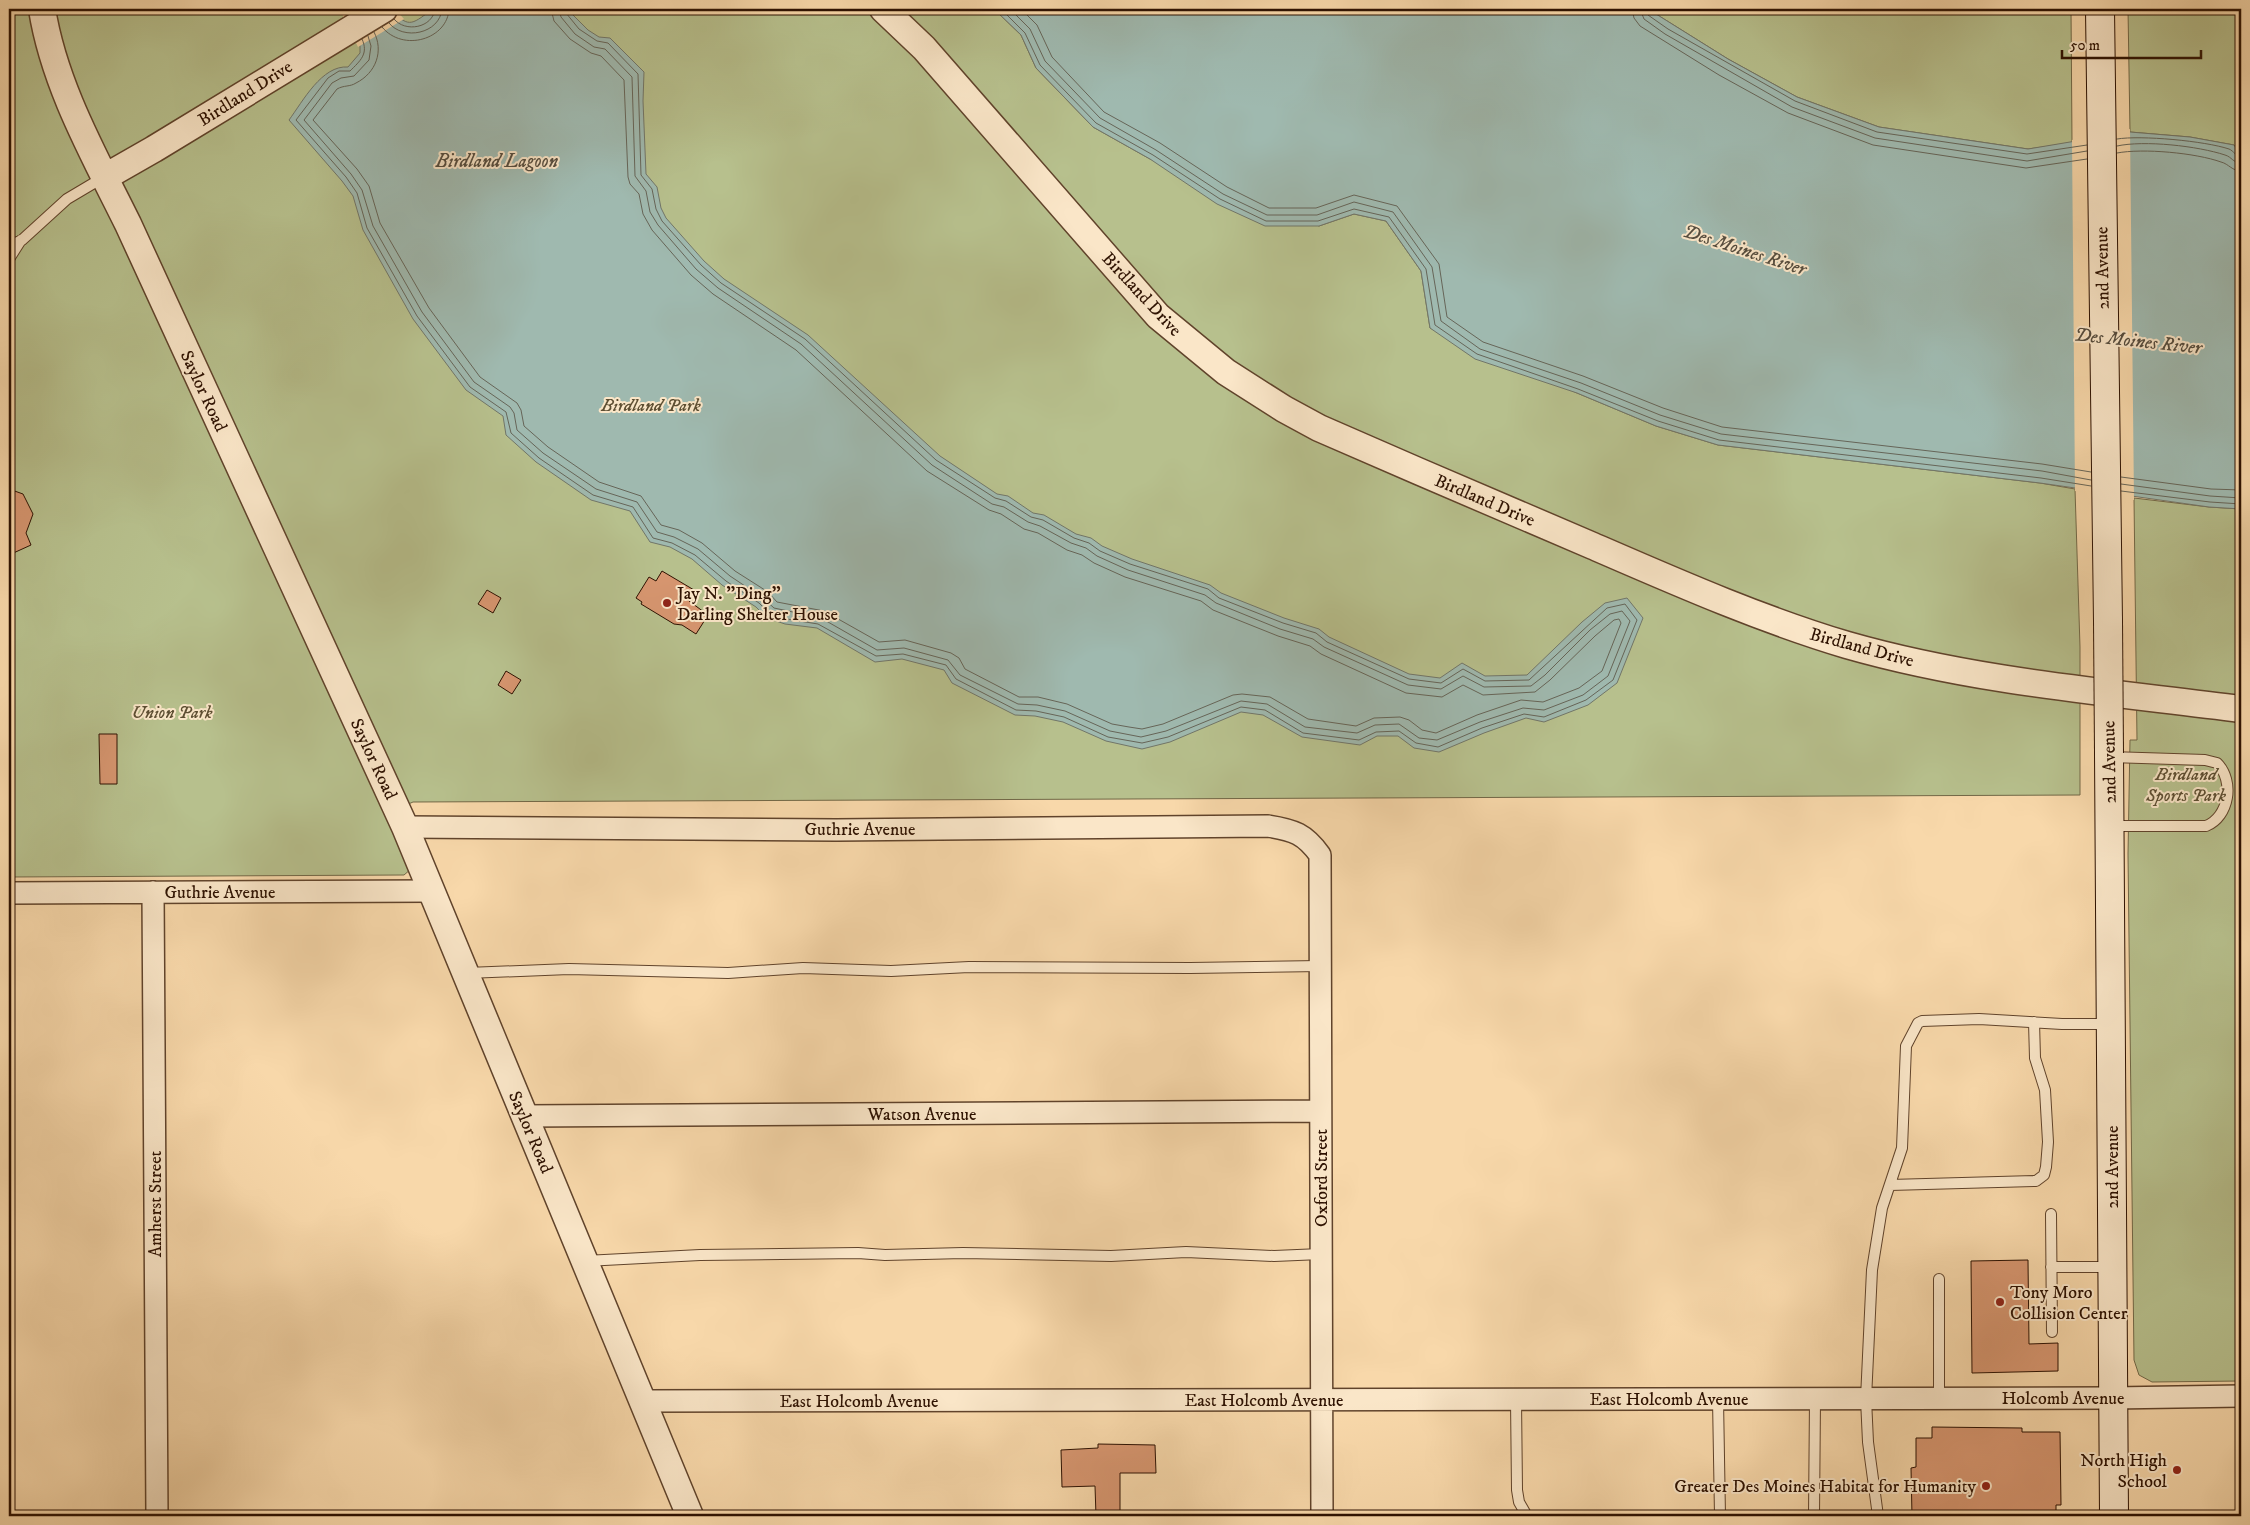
<svg xmlns="http://www.w3.org/2000/svg" width="2250" height="1525" font-family="'IM FELL DW Pica',serif">
  <style>
    .green { fill: #b7c08d; stroke: #726847 }
    .water { fill: #9fb9af; stroke: #717669 }
    .pier { fill: #f8d8aa }
    .lines { fill: none; stroke-linecap: round; stroke-linejoin: round }
    .shore { stroke: #666558; stroke-width: 1 }
    .building { fill: #d79670; stroke: #2d1101 }
    .service-casing { stroke: #60432b; stroke-width: 12 }
    .minor-casing { stroke: #60432b; stroke-width: 24 }
    .tertiary-casing { stroke: #60432b; stroke-width: 29 }
    .secondary-casing { stroke: #2d1101; stroke-width: 30 }
    .service { stroke: #fae6c8; stroke-width: 10 }
    .minor { stroke: #fae6c8; stroke-width: 21 }
    .tertiary { stroke: #fae6c8; stroke-width: 26 }
    .secondary { stroke: #fae6c8; stroke-width: 28 }
    .secondary-bridge-casing { stroke: #2d1101; stroke-width: 30; stroke-linecap: butt }
    .secondary-bridge { stroke: #fae6c8; stroke-width: 28 }
    .poi-dot { fill: #8f2418; stroke: #fae6c8; stroke-width: 2 }
    .labels { text-anchor: middle; stroke-width: 4; stroke-linejoin: round; paint-order: stroke }
    .street-label { font-size: 18px; fill: #2d1101; stroke: #fae6c8 }
    .park-label { font-size: 18px; font-style: italic; fill: #5d4e32; stroke: #fae6c8 }
    .poi-label { font-size: 18px; fill: #2d1101; stroke: #fae6c8; text-anchor: start }
    .water-label { font-size: 19px; font-style: italic; fill: #554c3e; stroke: #fae6c8 }
  </style>
  <rect width="100%" height="100%" fill="#f8d8aa"/>
  <filter id="stains"><feTurbulence type="fractalNoise" baseFrequency=".004" numOctaves="4"/><feColorMatrix values="0 0 0 0 .2 0 0 0 0 .09 0 0 0 0 .02 0 0 0 .5 -.17"/></filter>
  <radialGradient id="worn" r=".72"><stop offset=".6" stop-color="#630" stop-opacity="0"/><stop offset="1" stop-color="#630" stop-opacity=".3"/></radialGradient>
  <path class="green" d="M 9,9 L 994,9 L 1021,35 L 1036,68 L 1093,127 L 1150,159 L 1319,226 L 1354,214 L 1386,221 L 1421,271 L 1430,328 L 1577,393 L 1656,426 L 1718,445 L 2040,483 L 2075,489 L 2080,647 L 2080,795 L 413,802 L 397,809 L 411,869 L 404,875 L 9,877 Z
    M 1648,9 L 2071,9 L 2072,143 L 2028,149 L 1879,127 L 1797,97 L 1728,59 Z
    M 2128,9 L 2241,9 L 2241,155 L 2234,145 L 2190,137 L 2130,132 Z
    M 2134,498 L 2209,507 L 2241,509 L 2241,1381 L 2152,1382 L 2139,1375 L 2134,1360 L 2128,854 L 2130,740 L 2137,740 Z"/>
  <path class="water" d="M 342,9 L 392,9 C 409,31 414,22 433,9 L 567,9 L 588,30 L 599,37 L 610,38 L 644,72 L 643,101 L 646,174 L 657,187 L 661,208 L 666,218 L 704,261 L 724,279 L 808,335 L 940,456 L 997,494 L 1008,496 L 1033,513 L 1044,515 L 1076,534 L 1091,538 L 1102,546 L 1132,559 L 1210,585 L 1221,593 L 1284,618 L 1319,629 L 1329,637 L 1409,674 L 1440,678 L 1462,663 L 1485,676 L 1527,675 L 1582,622 L 1605,603 L 1627,598 L 1643,618 L 1617,683 L 1588,705 L 1544,722 L 1526,718 L 1484,733 L 1439,752 L 1414,748 L 1398,736 L 1377,736 L 1360,745 L 1302,737 L 1263,715 L 1241,712 L 1170,742 L 1142,749 L 1106,741 L 1063,722 L 1035,716 L 1015,715 L 952,683 L 944,670 L 902,659 L 875,662 L 817,628 L 785,624 L 767,618 L 756,607 L 722,585 L 692,559 L 670,547 L 650,542 L 630,511 L 591,500 L 536,462 L 506,435 L 503,416 L 466,390 L 413,319 L 363,230 L 353,196 L 342,181 L 289,120 C 303,101 322,65 348,67 L 360,53 L 360,46 Z
    M 994,9 L 1648,9 L 1728,59 L 1797,97 L 1879,127 L 2028,149 L 2130,132 L 2190,137 L 2234,145 L 2241,155 L 2241,509 L 2209,507 L 2040,483 L 1718,445 L 1656,426 L 1577,393 L 1475,359 L 1430,328 L 1421,271 L 1386,221 L 1354,214 L 1319,226 L 1265,226 L 1217,204 L 1150,159 L 1093,127 L 1036,68 L 1021,35 Z"/>
  <path class="pier" d="M 351,9 L 395,9 L 404,19 L 358,47 L 342,14 Z
    M 2130,129 L 2134,500 L 2075,491 L 2072,140 Z"/>
  <g class="lines">
    <path class="shore" d="M 1001,9 L 1025,33 L 1040,65 L 1096,123 L 1153,155 L 1220,199 L 1266,221 L 1318,221 L 1354,209 L 1389,217 L 1426,269 L 1435,325 L 1477,354 L 1578,389 L 1658,421 L 1719,440 L 2041,478 L 2091,486
      M 1010,9 L 1030,29 L 1045,61 L 1100,118 L 1156,150 L 1223,194 L 1267,215 L 1317,215 L 1354,202 L 1393,212 L 1432,267 L 1441,321 L 1480,349 L 1581,383 L 1660,415 L 1721,434 L 2042,471 L 2091,480
      M 1021,9 L 1037,25 L 1052,57 L 1104,112 L 1160,143 L 1227,187 L 1269,208 L 1316,208 L 1354,195 L 1397,206 L 1439,264 L 1447,317 L 1483,342 L 1583,376 L 1663,408 L 1722,427 L 2042,464 L 2091,472
      M 1632,9 L 1634,18 L 1640,26 L 1719,75 L 1788,113 L 1873,145 L 2026,168 L 2087,159
      M 1640,9 L 1644,19 L 1665,34 L 1792,107 L 1875,138 L 2027,161 L 2087,151
      M 1646,9 L 1648,15 L 1668,29 L 1795,101 L 1877,132 L 2027,154 L 2087,145
      M 394,19 C 405,33 433,28 435,9
      M 389,23 C 403,41 440,34 442,9
      M 382,27 C 403,53 448,39 449,9
      M 374,32 C 384,51 376,73 356,83 C 350,87 344,85 337,89 L 313,120 L 357,169 L 369,186 L 380,223 L 429,308 L 480,377 L 517,403 L 521,410 L 524,426 L 548,447 L 599,482 L 641,496 L 661,525 L 679,530 L 702,543 L 735,571 L 768,592 L 777,602 L 824,611 L 879,642 L 905,640 L 951,653 L 959,658 L 965,669 L 1019,697 L 1038,697 L 1067,704 L 1112,724 L 1129,727 L 1142,729 L 1163,724 L 1233,695 L 1242,694 L 1270,697 L 1308,719 L 1356,726 L 1374,718 L 1400,717 L 1409,720 L 1422,730 L 1436,733 L 1477,715 L 1521,700 L 1543,702 L 1579,688 L 1602,671 L 1621,623 L 1619,619 L 1614,620 L 1595,636 L 1550,680 L 1535,692 L 1483,695 L 1463,685 L 1442,697 L 1406,693 L 1321,654 L 1310,646 L 1278,636 L 1213,610 L 1201,601 L 1125,577 L 1094,563 L 1082,555 L 1067,550 L 1038,533 L 1024,529 L 1001,514 L 989,510 L 927,471 L 796,350 L 713,294 L 691,275 L 652,230 L 643,214 L 639,194 L 630,184 L 628,177 L 624,80 L 601,56 L 591,53 L 570,39 L 554,21 L 551,9
      M 368,36 L 371,46 L 369,60 L 354,76 L 341,78 L 332,83 L 304,120 L 351,174 L 362,190 L 373,226 L 422,312 L 474,382 L 510,407 L 514,413 L 517,430 L 543,453 L 596,489 L 637,502 L 657,532 L 674,537 L 698,549 L 730,576 L 763,598 L 774,608 L 821,618 L 877,650 L 904,648 L 948,660 L 960,675 L 1018,704 L 1037,705 L 1065,711 L 1110,731 L 1141,737 L 1166,731 L 1241,701 L 1267,704 L 1305,727 L 1357,733 L 1375,725 L 1399,724 L 1419,738 L 1437,740 L 1480,722 L 1523,708 L 1544,710 L 1583,695 L 1608,676 L 1630,621 L 1622,611 L 1610,614 L 1590,630 L 1545,675 L 1531,686 L 1484,687 L 1463,676 L 1441,689 L 1408,685 L 1324,647 L 1313,639 L 1280,629 L 1216,603 L 1205,595 L 1128,570 L 1097,556 L 1086,548 L 1071,543 L 1040,526 L 1028,522 L 1004,507 L 992,504 L 932,465 L 801,344 L 718,288 L 696,269 L 658,225 L 650,212 L 646,191 L 635,176 L 632,77 L 605,49 L 594,47 L 575,34 L 561,17 L 559,9
      M 362,39 C 369,54 360,61 350,71 L 339,71 L 328,78 L 296,120 L 346,177 L 357,193 L 367,228 L 417,316 L 470,387 L 506,412 L 511,433 L 539,458 L 593,495 L 633,507 L 653,538 L 672,543 L 695,555 L 726,581 L 759,603 L 770,614 L 787,619 L 818,624 L 876,656 L 903,654 L 946,665 L 956,679 L 1016,710 L 1036,711 L 1064,717 L 1108,737 L 1142,743 L 1168,737 L 1241,707 L 1265,710 L 1303,733 L 1359,740 L 1376,732 L 1399,731 L 1416,743 L 1438,747 L 1482,728 L 1524,714 L 1544,717 L 1586,700 L 1613,680 L 1637,620 L 1625,604 L 1607,608 L 1529,680 L 1485,681 L 1463,669 L 1441,683 L 1409,679 L 1327,642 L 1316,633 L 1283,623 L 1219,598 L 1208,589 L 1130,564 L 1100,551 L 1089,543 L 1074,538 L 1043,520 L 1031,517 L 1006,501 L 995,498 L 936,460 L 805,339 L 721,283 L 701,265 L 662,221 L 656,209 L 652,189 L 641,175 L 638,74 L 608,43 L 597,41 L 579,29 L 566,13 L 565,9
      M 2117,139 C 2141,135 2205,141 2229,149 C 2234,151 2235,156 2241,157
      M 2117,146 C 2144,140 2198,146 2225,155 C 2232,157 2233,163 2241,163
      M 2117,153 C 2143,148 2196,153 2221,162 C 2229,164 2232,171 2241,171
      M 2121,477 L 2211,489 L 2241,490
      M 2121,484 L 2210,496 L 2241,498
      M 2121,491 L 2210,502 L 2241,504"/>
  </g>
  <path class="building" d="M 9,489 L 23,494 L 33,514 L 26,533 L 31,545 L 9,555 Z
    M 662,571 L 694,590 L 688,599 L 689,601 L 708,615 L 696,634 L 682,625 L 674,624 L 641,604 L 642,602 L 636,598 L 649,577 L 656,581 Z
    M 487,590 L 501,598 L 493,613 L 478,604 Z
    M 506,671 L 521,680 L 512,694 L 498,685 Z
    M 99,734 L 117,734 L 117,784 L 100,784 Z
    M 2028,1260 L 2029,1344 L 2058,1343 L 2058,1371 L 1972,1373 L 1971,1261 Z
    M 1932,1427 L 2022,1428 L 2022,1432 L 2060,1432 L 2061,1505 L 2056,1505 L 2056,1514 L 2047,1513 L 2047,1516 L 1912,1516 L 1911,1468 L 1916,1467 L 1916,1438 L 1932,1438 Z
    M 1098,1444 L 1155,1445 L 1156,1473 L 1120,1473 L 1120,1516 L 1096,1516 L 1095,1486 L 1062,1487 L 1061,1450 L 1098,1448 Z"/>
  <g class="lines">
    <defs>
      <path id="service" d="M 9,246 L 22,240 L 67,199 L 104,177
        M 9,259 L 21,240
        M 2110,757 L 2205,760 L 2217,763 C 2235,781 2229,817 2206,826 L 2111,826
        M 467,973 L 569,969 L 728,973 L 803,968 L 891,971 L 969,967 L 1190,968 L 1320,966
        M 1890,1185 L 2036,1181 L 2044,1175 L 2046,1167 L 2048,1142 L 2045,1090 L 2035,1058 L 2034,1022
        M 2051,1214 L 2052,1332
        M 585,1261 L 700,1255 L 858,1253 L 885,1255 L 963,1253 L 1111,1256 L 1186,1252 L 1274,1256 L 1321,1254
        M 2051,1267 L 2112,1267
        M 1718,1399 L 1720,1516
        M 1939,1399 L 1939,1279
        M 1516,1400 L 1517,1490 L 1519,1502 L 1527,1516
        M 1814,1516 L 1815,1399
        M 1878,1516 L 1868,1442 L 1866,1399 L 1872,1270 L 1882,1208 L 1902,1148 L 1906,1046 L 1918,1023 L 1922,1021 L 1979,1019 L 2062,1024 L 2110,1024"/>
      <path id="minor" d="M 405,827 L 836,830 L 1268,826 C 1294,830 1305,834 1320,855 L 1322,1516
        M 153,892 L 157,1516
        M 9,893 L 432,891
        M 525,1116 L 1320,1111
        M 643,1401 L 2113,1398 L 2241,1396"/>
      <path id="tertiary" d="M 42,9 C 54,85 94,155 128,224 L 405,827 L 690,1516
        M 883,9 L 924,48 L 1158,316 L 1226,372 L 1284,409 L 1319,428 C 1410,468 1502,507 1593,546 C 1676,582 1760,619 1847,645 C 1976,682 2109,692 2241,709
        M 105,177 L 154,149 L 384,9"/>
      <path id="secondary" d="M 2100,9 L 2108,621
        M 2109,753 L 2114,1516"/>
    </defs>
    <use href="#service" class="service-casing"/>
    <use href="#minor" class="minor-casing"/>
    <use href="#tertiary" class="tertiary-casing"/>
    <use href="#secondary" class="secondary-casing"/>
    <use href="#service" class="service"/>
    <use href="#minor" class="minor"/>
    <use href="#tertiary" class="tertiary"/>
    <use href="#secondary" class="secondary"/>
    <defs>
      <path id="secondary-bridge" d="M 2108,621 L 2109,753"/>
    </defs>
    <use href="#secondary-bridge" class="secondary-bridge-casing"/>
    <use href="#secondary-bridge" class="secondary-bridge"/>
  </g>
  <g class="poi-dot">
    <circle cx="667" cy="603" r="5"/>
    <circle cx="2000" cy="1302" r="5"/>
    <circle cx="2177" cy="1470" r="5"/>
    <circle cx="1986" cy="1486" r="5"/>
  </g>
  <g class="labels">
    <g class="street-label">
      <text transform="translate(245 93) rotate(-32)" y="6">Birdland Drive</text>
      <text transform="translate(2102 268) rotate(-91)" y="6">2nd Avenue</text>
      <text transform="translate(1142 294) rotate(47)" y="6">Birdland Drive</text>
      <text transform="translate(204 391) rotate(65)" y="6">Saylor Road</text>
      <text transform="translate(1485 500) rotate(23)" y="6">Birdland Drive</text>
      <text transform="translate(1862 647) rotate(15)" y="6">Birdland Drive</text>
      <text transform="translate(374 759) rotate(65)" y="6">Saylor Road</text>
      <text transform="translate(2109 762) rotate(-91)" y="6">2nd Avenue</text>
      <text x="860" y="835">Guthrie Avenue</text>
      <text x="220" y="898">Guthrie Avenue</text>
      <text x="922" y="1120">Watson Avenue</text>
      <text transform="translate(531 1132) rotate(67)" y="6">Saylor Road</text>
      <text transform="translate(2112 1167) rotate(-90)" y="6">2nd Avenue</text>
      <text transform="translate(1321 1178) rotate(-90)" y="6">Oxford Street</text>
      <text transform="translate(155 1204) rotate(-90)" y="6">Amherst Street</text>
      <text x="2063" y="1404">Holcomb Avenue</text>
      <text x="1669" y="1405">East Holcomb Avenue</text>
      <text x="1264" y="1406">East Holcomb Avenue</text>
      <text x="859" y="1407">East Holcomb Avenue</text>
    </g>
    <g class="park-label">
      <text x="651" y="411">Birdland Park</text>
      <text x="172" y="718">Union Park</text>
      <text x="2186" y="780">Birdland<tspan x="2186" dy="21">Sports Park</tspan></text>
    </g>
    <g class="poi-label">
      <text x="677" y="599">Jay N. "Ding"<tspan x="677" dy="21">Darling Shelter House</tspan></text>
      <text x="2010" y="1298">Tony Moro<tspan x="2010" dy="21">Collision Center</tspan></text>
      <text x="2167" y="1466" text-anchor="end">North High<tspan x="2167" dy="21">School</tspan></text>
      <text x="1976" y="1492" text-anchor="end">Greater Des Moines Habitat for Humanity</text>
    </g>
    <g class="water-label">
      <text x="497" y="167">Birdland Lagoon</text>
      <text transform="translate(1745 249) rotate(18)" y="7">Des Moines River</text>
      <text transform="translate(2138 340) rotate(6)" y="7">Des Moines River</text>
    </g>
  </g>
  <rect width="2250" height="1525" fill="none" stroke="#f8d8aa" stroke-width="30"/>
  <rect x="10" y="10" width="2230" height="1505" fill="none" stroke="#2d1101" stroke-width="2.5"/>
  <rect x="15" y="15" width="2220" height="1495" fill="none" stroke="#2d1101"/>
  <path d="M2062 50v8h139v-8" fill="none" stroke="#2d1101" stroke-width="2.5"/>
  <text x="2070" y="50" font-size="15" fill="#2d1101" stroke="#fae6c8" stroke-width="4" paint-order="stroke">50 m</text>
  <rect width="100%" height="100%" filter="url(#stains)"/>
  <rect width="100%" height="100%" fill="url(#worn)"/>
</svg>
